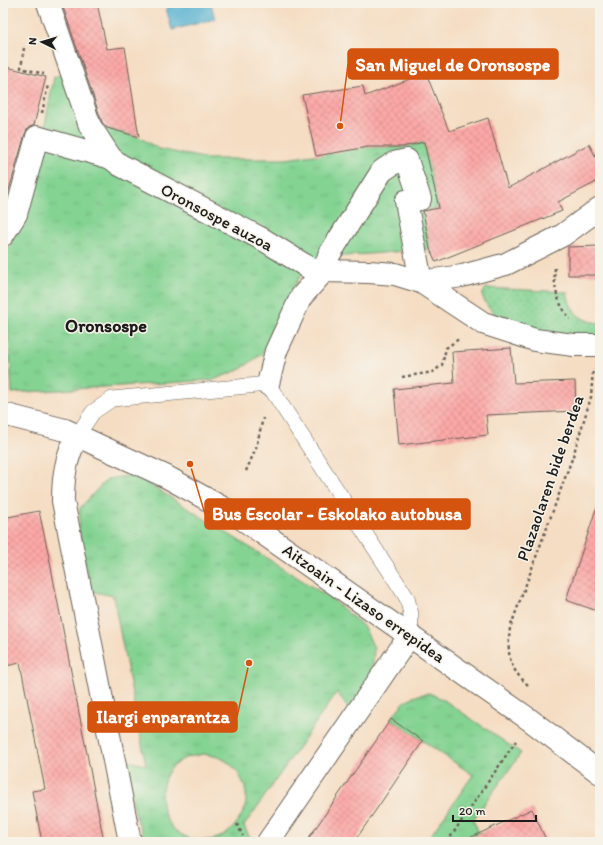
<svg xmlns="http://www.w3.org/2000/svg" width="603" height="845" font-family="Itim,sans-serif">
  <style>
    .grass { fill: url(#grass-dots); stroke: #507858 }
    .park { fill: url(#park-tufts); stroke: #507858; fill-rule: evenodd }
    .water { fill: #54b0d2; stroke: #386677 }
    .building { fill: url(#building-cross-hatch) }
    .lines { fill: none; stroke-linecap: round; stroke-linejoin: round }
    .service-casing { stroke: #686056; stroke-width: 16 }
    .pedestrian-casing { stroke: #686056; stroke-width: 24 }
    .minor-casing { stroke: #686056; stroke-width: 24 }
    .tertiary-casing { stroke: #686056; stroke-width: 24 }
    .path { stroke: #686056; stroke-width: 2.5; stroke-dasharray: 3 3; stroke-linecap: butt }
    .service { stroke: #fff; stroke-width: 15 }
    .pedestrian { stroke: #fff; stroke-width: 22 }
    .minor { stroke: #fff; stroke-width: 22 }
    .tertiary { stroke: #fff; stroke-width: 22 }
    .labels { text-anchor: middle; stroke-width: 3; stroke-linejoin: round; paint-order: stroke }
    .street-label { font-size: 17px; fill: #1c1c1c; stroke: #f7f3e8 }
    .neighbourhood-label { font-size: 18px; font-weight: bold; fill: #1c1c1c; stroke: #f7f3e8 }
    .leader { fill: none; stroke: #d4530e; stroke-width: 1.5 }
    .callout-dot { fill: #d4530e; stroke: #f7f3e8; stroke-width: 1.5 }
    .callout { fill: #d4530e; stroke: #d4530e; stroke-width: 1.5 }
    .callout-label { font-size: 18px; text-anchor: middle; font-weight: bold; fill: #fff }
  </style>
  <defs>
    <pattern id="grass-dots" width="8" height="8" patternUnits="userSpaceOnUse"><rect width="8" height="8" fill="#84d393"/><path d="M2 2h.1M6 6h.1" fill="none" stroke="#71b57e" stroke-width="1.8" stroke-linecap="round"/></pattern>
    <pattern id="park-tufts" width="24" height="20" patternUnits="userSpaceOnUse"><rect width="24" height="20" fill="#84d393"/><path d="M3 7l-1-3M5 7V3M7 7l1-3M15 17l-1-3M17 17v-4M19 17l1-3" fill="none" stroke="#71b57e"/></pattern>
    <pattern id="building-cross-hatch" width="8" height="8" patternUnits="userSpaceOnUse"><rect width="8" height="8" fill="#fca9a7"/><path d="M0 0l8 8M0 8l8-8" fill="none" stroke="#d7918f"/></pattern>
  </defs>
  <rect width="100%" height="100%" fill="#f7f3e8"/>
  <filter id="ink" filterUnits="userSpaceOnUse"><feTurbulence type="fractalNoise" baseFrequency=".025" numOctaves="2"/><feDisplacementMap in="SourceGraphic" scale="8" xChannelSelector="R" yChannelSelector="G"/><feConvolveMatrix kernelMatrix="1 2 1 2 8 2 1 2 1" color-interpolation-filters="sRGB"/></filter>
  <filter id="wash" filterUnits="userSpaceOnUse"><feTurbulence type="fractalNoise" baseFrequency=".012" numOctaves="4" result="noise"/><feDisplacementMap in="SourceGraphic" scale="16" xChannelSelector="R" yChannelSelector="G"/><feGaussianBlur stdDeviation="0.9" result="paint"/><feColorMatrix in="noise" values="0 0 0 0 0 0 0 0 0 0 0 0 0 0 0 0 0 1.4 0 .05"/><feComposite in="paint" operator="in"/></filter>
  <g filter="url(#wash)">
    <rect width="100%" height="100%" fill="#f5ddc3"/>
    <path class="grass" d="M 486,288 L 567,292 C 571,312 579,321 600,323 L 600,337 C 566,335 494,335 482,295 Z"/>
    <path class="park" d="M 66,73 L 81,116 L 104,128 L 139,137 L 159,149 L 208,159 L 286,159 L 368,147 L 402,147 L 424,142 L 439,208 L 424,211 L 430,249 L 320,258 L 299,278 L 262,354 L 241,369 L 213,380 L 12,393 L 4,256 L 24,219 L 40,152 L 54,77 Z
      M 135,475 L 333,600 L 364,627 L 374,648 L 372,678 L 349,710 L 337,692 L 244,826 L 252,842 L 146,842 L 136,817 L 124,760 L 146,765 L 113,596 L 90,591 L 79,530 L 80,508 L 107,479 ZM 203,754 C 208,755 213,756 218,757 C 238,764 253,792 243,812 C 239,821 233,830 224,835 C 209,844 185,841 173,828 C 154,807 158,767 188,757 C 193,756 198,755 203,754 Z
      M 429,693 L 444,700 L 521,753 L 473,820 L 479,833 L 488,830 L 494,842 L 426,842 L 473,775 L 391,719 C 404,701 406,697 429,693 Z"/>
    <path class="water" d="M 182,3 L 211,3 L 215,19 L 172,30 L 166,8 Z"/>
    <g id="blocks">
      <path class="building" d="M 80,3 L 97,3 L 107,49 L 125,47 L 139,137 L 107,128 L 102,122 L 63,7 Z
        M 3,66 L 46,77 L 34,125 L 28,128 L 25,134 L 3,211 Z
        M 426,73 L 449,131 L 488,118 L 508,188 L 589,144 L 600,165 L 600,180 L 558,202 L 562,211 L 436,262 L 430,249 L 423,211 L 439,208 L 424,142 L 402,147 L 368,147 L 316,156 L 302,95 L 363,86 L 365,96 Z
        M 600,246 L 600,275 L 568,275 L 568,247 Z
        M 511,348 L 514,383 L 575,381 L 576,411 L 486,415 L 488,435 L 399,445 L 394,389 L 454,383 L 452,352 Z
        M 596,509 L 600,510 L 600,612 L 566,600 Z
        M 39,511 L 48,552 L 104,842 L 42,842 L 32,791 L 45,789 L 20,663 L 6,666 L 3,651 L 3,518 Z
        M 391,719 L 423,741 L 354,842 L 306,842 Z
        M 532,809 L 547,842 L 461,842 Z"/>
    </g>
  </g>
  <g filter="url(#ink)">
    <use href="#blocks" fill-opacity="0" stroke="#686056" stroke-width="1"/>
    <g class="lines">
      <defs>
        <path id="service" d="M 77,436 L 93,412 L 112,399 L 268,384 L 407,598 L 411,614 L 410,635"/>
        <path id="pedestrian" d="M 3,235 L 16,214 L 37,137 L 111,158
          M 324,271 L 329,255 L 382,171 L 394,163 L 407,160 L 420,199 L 406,201 L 421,282"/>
        <path id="minor" d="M 48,3 L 90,126 L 111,158 L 120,165 L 264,240 L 311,269 L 324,271
          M 421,282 L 462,276 L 506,264 L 563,235 L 600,208
          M 268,384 L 276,351 L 301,297 L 324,271 L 369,272 L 395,274 L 421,282 L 483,323 L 535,340 L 574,345 L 600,345
          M 77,436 C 66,459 63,475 63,501 L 130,842
          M 268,842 L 410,635"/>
        <path id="tertiary" d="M 3,414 L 65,430 L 167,477 L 241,518 L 530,720 L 600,773"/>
      </defs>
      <use href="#service" class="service-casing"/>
      <use href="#pedestrian" class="pedestrian-casing"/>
      <use href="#minor" class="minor-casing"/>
      <use href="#tertiary" class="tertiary-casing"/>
      <path class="path" d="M 24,48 L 21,68 L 44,74
        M 42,113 L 48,85
        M 555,268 C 553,288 558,304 570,319
        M 402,377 L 433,372 L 442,365 L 446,348 L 460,338
        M 246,471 L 256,448 L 263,418
        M 528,685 C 508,667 507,655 510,628 L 573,456 L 591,397 L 593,369
        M 237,824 L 243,836
        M 447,842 L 516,741"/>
      <use href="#service" class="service"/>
      <use href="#pedestrian" class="pedestrian"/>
      <use href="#minor" class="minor"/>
      <use href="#tertiary" class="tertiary"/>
    </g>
  </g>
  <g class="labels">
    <g class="street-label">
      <text transform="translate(217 217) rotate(28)" y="6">Oronsospe auzoa</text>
      <text transform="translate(550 478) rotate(-71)" y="6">Plazaolaren bide berdea</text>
      <text transform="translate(364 603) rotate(35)" y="6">Aitzoain - Lizaso errepidea</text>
    </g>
    <g class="neighbourhood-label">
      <text x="106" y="332">Oronsospe</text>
    </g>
  </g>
  <path class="leader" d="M340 126L348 64M190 464L205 514M249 663L237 717"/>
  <g class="callout-dot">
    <circle cx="340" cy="126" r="4"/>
    <circle cx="190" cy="464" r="4"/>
    <circle cx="249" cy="663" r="4"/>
  </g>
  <g class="callout">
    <rect x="348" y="49" width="210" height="30" rx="4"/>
    <rect x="205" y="499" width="265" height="30" rx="4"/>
    <rect x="88" y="702" width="149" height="30" rx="4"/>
  </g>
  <g class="callout-label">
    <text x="453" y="71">San Miguel de Oronsospe</text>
    <text x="337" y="520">Bus Escolar - Eskolako autobusa</text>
    <text x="163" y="723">Ilargi enparantza</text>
  </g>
  <rect width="603" height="845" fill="none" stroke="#f7f3e8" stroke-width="16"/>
  <g transform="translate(42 42) rotate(275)" stroke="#f7f3e8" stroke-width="3" paint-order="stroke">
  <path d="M0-3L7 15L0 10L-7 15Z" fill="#1c1c1c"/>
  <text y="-6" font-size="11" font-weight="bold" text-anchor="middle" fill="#1c1c1c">N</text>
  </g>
  <path d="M453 815v6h83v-6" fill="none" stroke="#1c1c1c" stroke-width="2"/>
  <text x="459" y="815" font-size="12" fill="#1c1c1c" stroke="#f7f3e8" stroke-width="3" paint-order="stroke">20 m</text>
</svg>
